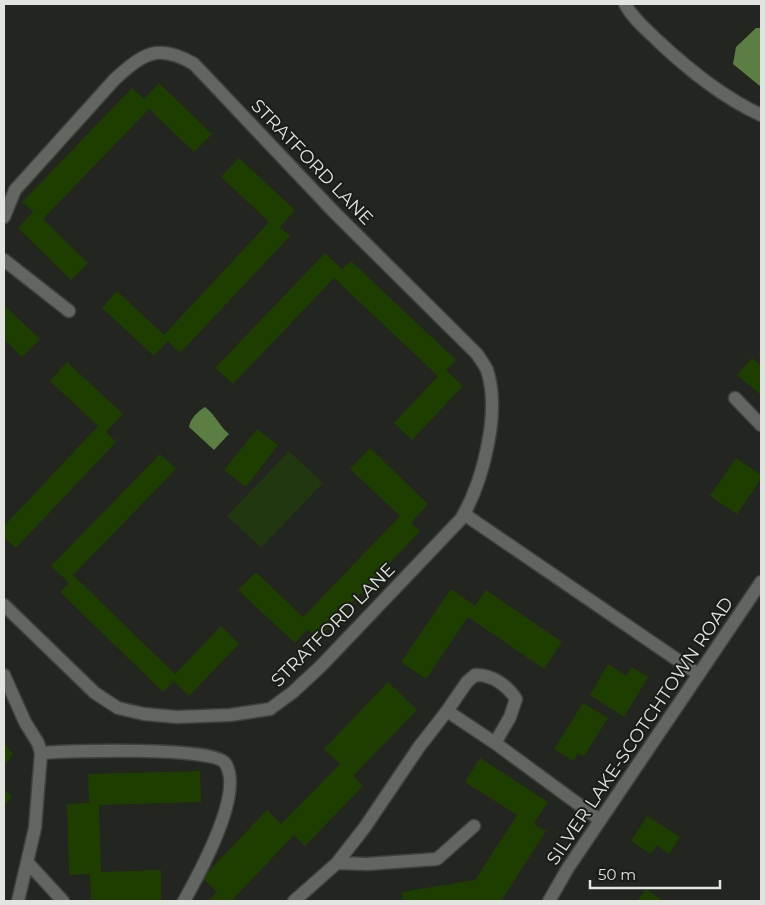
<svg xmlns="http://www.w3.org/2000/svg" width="765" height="905" font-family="Montserrat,sans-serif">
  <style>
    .green { fill: #21370f }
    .water { fill: #5b7e42 }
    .building { fill: #1e3e00 }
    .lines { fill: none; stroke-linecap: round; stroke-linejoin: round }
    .minor-casing { stroke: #3f413d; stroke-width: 15 }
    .minor { stroke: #626660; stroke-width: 12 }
    .labels { text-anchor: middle; stroke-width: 4; stroke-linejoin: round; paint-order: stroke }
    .street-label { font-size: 18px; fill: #e2e4e0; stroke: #191c17 }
  </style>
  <rect width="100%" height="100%" fill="#222520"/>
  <path class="green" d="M 289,451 L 323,483 L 261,548 L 227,516 Z"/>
  <path class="water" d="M 756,28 L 761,28 L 761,87 L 733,64 L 736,47 Z
    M 205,407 C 216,415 219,426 229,434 L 214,450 L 189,427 C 190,419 198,411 205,407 Z"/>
  <path class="building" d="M 159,83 L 212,134 L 194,152 L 149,109 L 43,219 L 88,263 L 71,280 L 18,228 L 33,212 L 22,202 L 132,88 L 144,99 Z
    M 239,158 L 295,210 L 280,227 L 290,236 L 180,353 L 168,341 L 154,356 L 102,308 L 117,291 L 164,335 L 269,222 L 221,177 Z
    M 325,253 L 342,269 L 351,261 L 456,360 L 446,370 L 463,386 L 412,440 L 394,423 L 438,376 L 334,278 L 233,384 L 215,368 Z
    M 4,305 L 40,339 L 22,357 L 4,339 Z
    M 752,358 L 761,366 L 761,395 L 737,375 Z
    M 67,362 L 123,414 L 106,432 L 116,442 L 16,548 L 6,539 L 4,542 L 4,526 L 98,426 L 50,381 Z
    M 257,429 L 278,445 L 246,487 L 224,470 Z
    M 370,448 L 428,504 L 411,523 L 420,531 L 318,639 L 308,629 L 295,643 L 238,590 L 256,572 L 303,617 L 400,516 L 350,469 Z
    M 160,454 L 176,469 L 73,575 L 175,674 L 221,626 L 239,644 L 189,696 L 174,681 L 163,692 L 60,592 L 69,583 L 51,566 Z
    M 736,458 L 761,475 L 761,479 L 737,514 L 710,496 Z
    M 451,589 L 475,606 L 486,590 L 562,642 L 544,669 L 468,617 L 426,679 L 401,662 Z
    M 608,664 L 626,676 L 632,667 L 648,677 L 624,717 L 590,695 Z
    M 388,682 L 417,710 L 353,776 L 363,786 L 305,846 L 294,835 L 233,899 L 235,901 L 208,901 L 217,892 L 202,878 L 267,810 L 281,824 L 340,764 L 324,749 Z
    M 583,703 L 608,718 L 584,756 L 578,753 L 573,761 L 554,749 Z
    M 4,743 L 13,754 L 4,766 Z
    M 480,758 L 548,802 L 534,824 L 546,831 L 501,901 L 403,901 L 402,892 L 475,880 L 517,815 L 465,782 Z
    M 200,771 L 201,802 L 99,805 L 101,872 L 161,870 L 161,901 L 91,901 L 90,874 L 69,875 L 67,804 L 89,803 L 88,774 Z
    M 4,789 L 12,797 L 4,806 Z
    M 647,816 L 680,837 L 669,854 L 657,845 L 651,854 L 631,841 Z
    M 646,889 L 663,901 L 637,901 Z"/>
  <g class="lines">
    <defs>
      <path id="minor" d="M 625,4 C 633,19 646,29 658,41 C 689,70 722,97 761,115
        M 4,217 L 15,190 L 115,79 C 144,53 158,43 194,64 L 334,212 L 477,354 C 480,359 485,365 487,370 C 501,412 483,482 461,519 L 321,666 L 293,692 L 270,709 L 230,715 L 177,717 L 144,714 L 118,708 L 95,693 L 4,605
        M 4,260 L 69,311
        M 735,398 L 761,425
        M 464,514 L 698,674
        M 4,675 L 25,722 L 38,743 L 41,753 L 35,828 L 18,901
        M 447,711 L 495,743 L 600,820
        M 41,753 C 67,751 213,746 225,763 C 245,792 199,874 184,901
        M 28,863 L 63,901
        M 337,863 L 365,827 L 419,747 L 447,711 L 467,682 L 475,675 C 491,674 507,685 516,699 L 510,717 L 495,743
        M 294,901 L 337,863 L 367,864 L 437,859 L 474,826
        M 549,901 L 568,868 L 761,582"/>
    </defs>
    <use href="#minor" class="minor-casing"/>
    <use href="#minor" class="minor"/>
  </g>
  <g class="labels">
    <g class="street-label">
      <text transform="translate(312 162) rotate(46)" y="6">STRATFORD LANE</text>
      <text transform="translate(333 625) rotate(-45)" y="6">STRATFORD LANE</text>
      <text transform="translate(640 731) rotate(-56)" y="6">SILVER LAKE-SCOTCHTOWN ROAD</text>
    </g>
  </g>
  <rect width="765" height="905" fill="none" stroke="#e2e4e0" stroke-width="10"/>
  <path d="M590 880v8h130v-8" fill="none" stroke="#e2e4e0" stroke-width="2.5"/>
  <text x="598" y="880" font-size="15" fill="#e2e4e0" stroke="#191c17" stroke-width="4" paint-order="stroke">50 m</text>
</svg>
